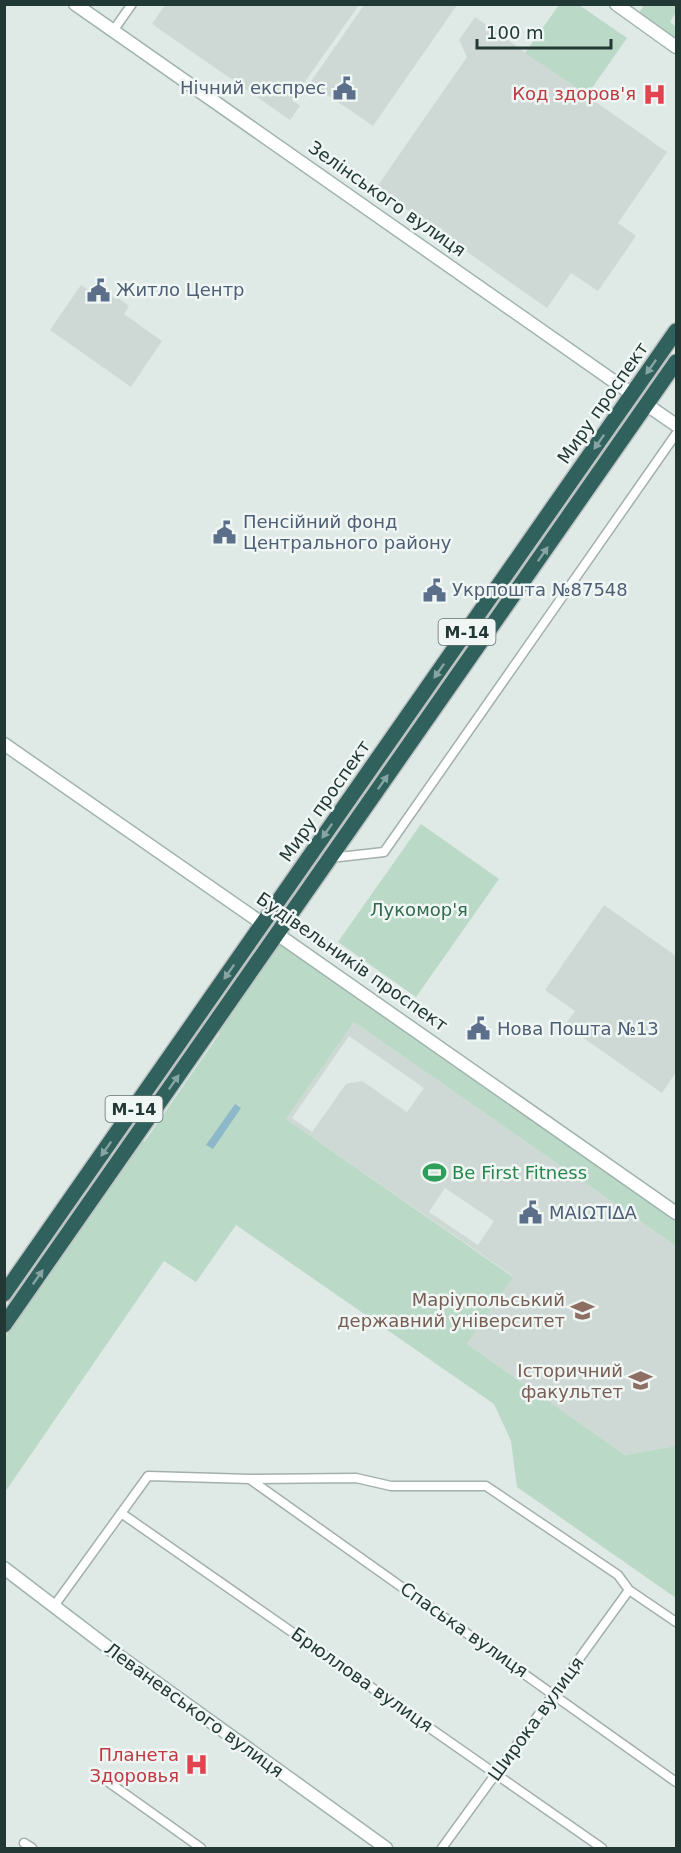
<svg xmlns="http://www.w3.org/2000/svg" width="681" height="1853" font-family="'DejaVu Sans',sans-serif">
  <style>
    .built { fill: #ced9d5; fill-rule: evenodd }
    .green { fill: #bad9c6 }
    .water { fill: #8cb8ca }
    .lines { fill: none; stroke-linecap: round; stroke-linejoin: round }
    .street-casing { stroke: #a3b0ad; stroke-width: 11 }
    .secondary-casing { stroke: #a0b4af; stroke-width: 15 }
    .highway-casing { stroke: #bdc3c2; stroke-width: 18 }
    .street { stroke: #fff; stroke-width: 8 }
    .secondary { stroke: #fff; stroke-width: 12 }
    .highway { stroke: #30615d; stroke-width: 15 }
    .oneway { fill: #86a4a1 }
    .labels { text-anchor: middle; stroke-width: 5; stroke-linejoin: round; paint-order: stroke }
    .shield { fill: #eff6f4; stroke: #60716e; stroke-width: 1.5 }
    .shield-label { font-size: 16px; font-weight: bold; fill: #223835 }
    .service-label { font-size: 18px; fill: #4e5e75; stroke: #eff6f4; text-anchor: start }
    .health-label { font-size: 18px; fill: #be3a42; stroke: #eff6f4; text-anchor: end }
    .street-label { font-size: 18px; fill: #223835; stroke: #eff6f4 }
    .park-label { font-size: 18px; fill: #306b4e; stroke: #eff6f4 }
    .leisure-label { font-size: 18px; fill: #27864d; stroke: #eff6f4; text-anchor: start }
    .education-label { font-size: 18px; fill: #785e54; stroke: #eff6f4; text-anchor: end }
  </style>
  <rect width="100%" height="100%" fill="#dfe9e6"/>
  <path class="built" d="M 165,5 L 358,4 L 359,5 L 292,100 L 300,106 L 290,120 L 152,24 Z
    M 364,5 L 457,5 L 373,126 L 310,83 Z
    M 475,17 L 667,152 L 618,223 L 636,236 L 598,291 L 571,273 L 547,308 L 376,188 L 467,57 L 459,40 Z
    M 81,285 L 108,303 L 114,295 L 129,306 L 124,314 L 162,341 L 131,387 L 50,330 Z
    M 604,905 L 676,956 L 676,1072 L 662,1093 L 565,1025 L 575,1011 L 545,990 Z
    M 354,1022 L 676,1246 L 676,1446 L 625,1455 L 467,1344 L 513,1276 L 286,1119 ZM 349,1036 L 424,1088 L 407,1112 L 362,1081 L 346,1084 L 312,1132 L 292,1118 ZM 445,1188 L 494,1221 L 478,1245 L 429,1212 Z"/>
  <path class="green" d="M 559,5 L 579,5 L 627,38 L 587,95 L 525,53 Z
    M 644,5 L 676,5 L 676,12 L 670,22 L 676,27 L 676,42 L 638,15 Z
    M 421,824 L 499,879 L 416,997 L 338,942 Z
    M 279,941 L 676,1220 L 676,1246 L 354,1022 L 286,1119 L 513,1277 L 467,1344 L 625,1455 L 676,1446 L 676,1598 L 517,1487 L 511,1441 L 494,1404 L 236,1225 L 196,1282 L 164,1261 L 5,1492 L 5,1337 L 141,1140 L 145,1141 L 220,1033 L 217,1031 Z"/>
  <path class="water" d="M 235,1104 L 241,1108 L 213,1149 L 206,1145 Z"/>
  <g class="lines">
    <defs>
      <path id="street" d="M 113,31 L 132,4
        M 330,858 L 384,852 L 676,434
        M 251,1480 L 676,1782
        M 121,1513 L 602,1848
        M 54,1606 L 148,1476 L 250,1479 L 356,1478 L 391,1486 L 486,1486 L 618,1575 L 629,1590 L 676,1622
        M 107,1781 L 201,1848
        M 24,1843 L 32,1848
        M 442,1848 L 629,1590"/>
      <path id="secondary" d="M 75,4 L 632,394
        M 616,4 L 676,47
        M 647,405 L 676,425
        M 4,744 L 263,924
        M 277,934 L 676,1213
        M 4,1568 L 114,1652 L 386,1848"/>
      <path id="highway" d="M 4,1294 L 676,331
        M 4,1325 L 676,362"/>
    </defs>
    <use href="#street" class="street-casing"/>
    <use href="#secondary" class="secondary-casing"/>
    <use href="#highway" class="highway-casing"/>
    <use href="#street" class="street"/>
    <use href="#secondary" class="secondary"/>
    <use href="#highway" class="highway"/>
  </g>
  <defs><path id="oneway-solid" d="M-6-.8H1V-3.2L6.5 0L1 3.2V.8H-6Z" transform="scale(1.5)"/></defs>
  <g class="oneway">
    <use href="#oneway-solid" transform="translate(651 367) rotate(125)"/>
    <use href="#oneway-solid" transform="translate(599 442) rotate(125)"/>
    <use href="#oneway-solid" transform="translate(543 554) rotate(-55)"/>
    <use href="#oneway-solid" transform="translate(439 671) rotate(125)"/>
    <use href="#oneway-solid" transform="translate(383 782) rotate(-55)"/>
    <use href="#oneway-solid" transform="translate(327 831) rotate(125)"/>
    <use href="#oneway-solid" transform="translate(229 972) rotate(125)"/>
    <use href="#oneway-solid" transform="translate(174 1082) rotate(-55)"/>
    <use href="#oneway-solid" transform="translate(106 1149) rotate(125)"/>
    <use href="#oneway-solid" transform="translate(38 1277) rotate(-55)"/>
  </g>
  <defs>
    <symbol id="civic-bare" viewBox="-9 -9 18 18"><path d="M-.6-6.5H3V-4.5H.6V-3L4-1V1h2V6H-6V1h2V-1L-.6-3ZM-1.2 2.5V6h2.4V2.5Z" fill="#5c6f8a" stroke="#eff6f4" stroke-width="2.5" paint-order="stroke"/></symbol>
    <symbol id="hospital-bare" viewBox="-9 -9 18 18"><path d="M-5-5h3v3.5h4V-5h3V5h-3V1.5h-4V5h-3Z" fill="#e0444e" stroke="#eff6f4" stroke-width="2.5" paint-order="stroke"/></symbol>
    <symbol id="stadium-bare" viewBox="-9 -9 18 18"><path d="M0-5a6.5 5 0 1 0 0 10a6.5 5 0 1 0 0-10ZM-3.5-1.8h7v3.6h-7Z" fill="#2e9e5b" stroke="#eff6f4" stroke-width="2.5" paint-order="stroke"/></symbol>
    <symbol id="university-bare" viewBox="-9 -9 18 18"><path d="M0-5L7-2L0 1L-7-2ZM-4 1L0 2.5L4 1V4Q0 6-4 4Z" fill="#8d6e63" stroke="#eff6f4" stroke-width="2.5" paint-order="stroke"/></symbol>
  </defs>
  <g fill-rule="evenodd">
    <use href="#civic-bare" x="328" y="72" width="33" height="33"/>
    <use href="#hospital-bare" x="638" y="78" width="33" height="33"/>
    <use href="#civic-bare" x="82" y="274" width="33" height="33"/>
    <use href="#civic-bare" x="208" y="516" width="33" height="33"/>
    <use href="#civic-bare" x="418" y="574" width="33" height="33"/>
    <use href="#civic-bare" x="462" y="1012" width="33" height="33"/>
    <use href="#stadium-bare" x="418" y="1156" width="33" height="33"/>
    <use href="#civic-bare" x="514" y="1196" width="33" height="33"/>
    <use href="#university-bare" x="566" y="1294" width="33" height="33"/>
    <use href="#university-bare" x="624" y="1364" width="33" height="33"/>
    <use href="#hospital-bare" x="180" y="1748" width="33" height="33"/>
  </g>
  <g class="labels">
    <g class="shield">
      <rect x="438.5" y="619" width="57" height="26" rx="4.5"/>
      <rect x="105.5" y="1096" width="57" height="26" rx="4.5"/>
    </g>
    <g class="shield-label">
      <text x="467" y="638">М-14</text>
      <text x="134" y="1115">М-14</text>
    </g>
    <g class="service-label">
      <text x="326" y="94" text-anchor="end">Нічний експрес</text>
      <text x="116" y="296">Житло Центр</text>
      <text x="243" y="528">Пенсійний фонд<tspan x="243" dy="21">Центрального району</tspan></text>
      <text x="452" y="596">Укрпошта №87548</text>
      <text x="497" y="1035">Нова Пошта №13</text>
      <text x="549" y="1219">ΜΑΙΩΤΙΔΑ</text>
    </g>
    <g class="health-label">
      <text x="636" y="100">Код здоров'я</text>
      <text x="179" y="1761">Планета<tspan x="179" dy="21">Здоровья</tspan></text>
    </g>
    <g class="street-label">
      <text transform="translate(387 199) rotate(35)" y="6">Зелінського вулиця</text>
      <text transform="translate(603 403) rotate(-55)" y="6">Миру проспект</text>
      <text transform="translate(325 801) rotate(-55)" y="6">Миру проспект</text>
      <text transform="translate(352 962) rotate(35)" y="6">Будівельників проспект</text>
      <text transform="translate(464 1630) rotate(35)" y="6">Спаська вулиця</text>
      <text transform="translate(362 1680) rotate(35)" y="6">Брюллова вулиця</text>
      <text transform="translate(194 1710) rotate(36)" y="6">Леваневського вулиця</text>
      <text transform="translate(536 1719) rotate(-54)" y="6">Широка вулиця</text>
    </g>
    <g class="park-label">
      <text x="419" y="916">Лукомор'я</text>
    </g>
    <g class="leisure-label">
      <text x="452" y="1179">Be First Fitness</text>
    </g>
    <g class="education-label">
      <text x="565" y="1306">Маріупольський<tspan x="565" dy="21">державний університет</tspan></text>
      <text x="623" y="1377">Історичний<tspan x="623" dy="21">факультет</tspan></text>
    </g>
  </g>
  <rect width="681" height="1853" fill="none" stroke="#223835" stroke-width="12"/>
  <path d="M477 39v9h134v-9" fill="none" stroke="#223835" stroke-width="3"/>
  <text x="486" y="39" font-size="18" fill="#223835" stroke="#eff6f4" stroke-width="4.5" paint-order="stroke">100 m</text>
</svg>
